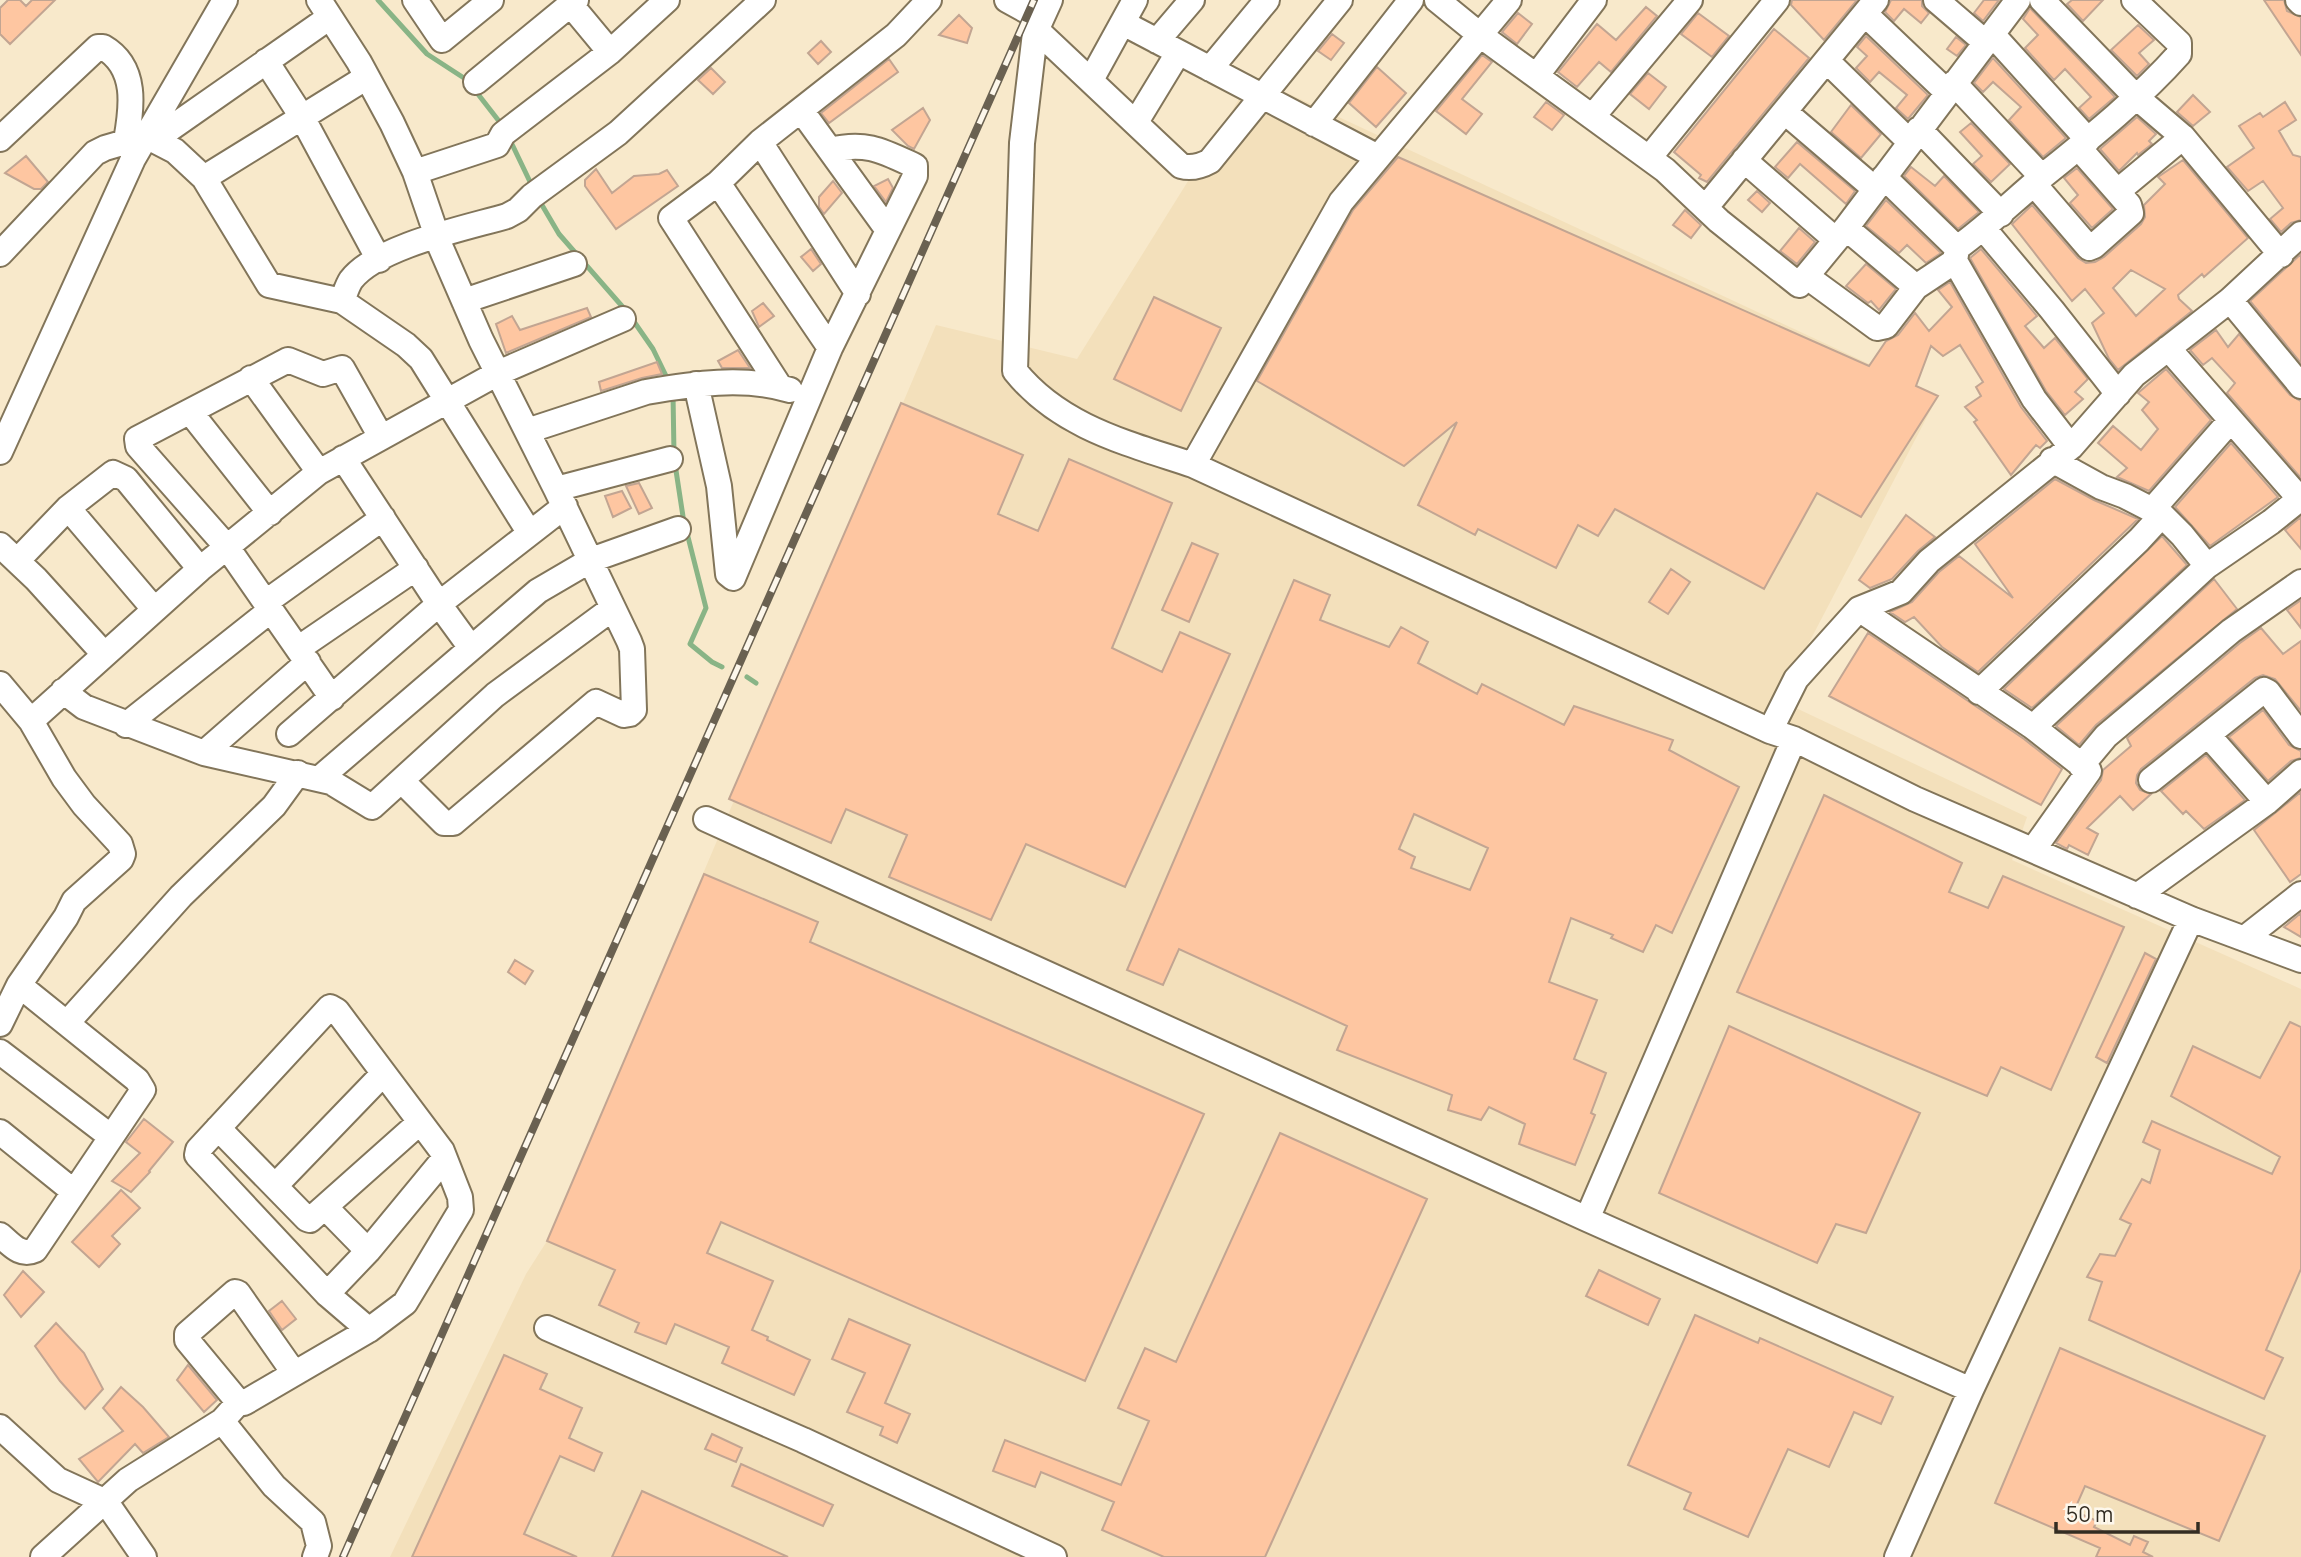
<svg xmlns="http://www.w3.org/2000/svg" width="2301" height="1557" font-family="Manrope,sans-serif">
  <style>
    .built { fill: #f3e0bb }
    .lines { fill: none; stroke-linecap: round; stroke-linejoin: round }
    .stream { stroke: #89b486; stroke-width: 5 }
    .building { fill: #fec6a1; stroke: #c2a592; stroke-width: 2; fill-rule: evenodd }
    .minor-casing { stroke: #82755a; stroke-width: 28 }
    .minor { stroke: #fff; stroke-width: 24 }
    .rail-casing { stroke: #6a6151; stroke-width: 8 }
    .rail { stroke: #fdf7eb; stroke-width: 5; stroke-dasharray: 16; stroke-linecap: butt }
  </style>
  <rect width="100%" height="100%" fill="#f8e9cb"/>
  <path class="built" d="M 1253,77 L 1938,396 L 1779,700 L 2027,817 L 2012,860 L 2301,989 L 2301,1557 L 390,1557 L 526,1274 L 547,1241 L 936,325 L 1077,359 Z"/>
  <g class="lines">
    <path class="stream" d="M 378,0 L 427,54 L 467,80 L 502,125
      M 510,140 L 533,188
      M 539,200 L 559,234 L 628,313 L 653,349 L 669,382
      M 673,394 L 674,454
      M 675,464 L 684,523
      M 687,533 L 706,608 L 690,644 L 712,662 L 722,667
      M 747,677 L 756,683"/>
  </g>
  <path class="building" d="M 8,0 L 20,0 L 26,6 L 32,0 L 55,0 L 10,44 L 0,34 L 0,8 Z
    M 1792,0 L 1857,0 L 1824,40 L 1791,5 Z
    M 1891,0 L 1922,0 L 1922,6 L 1929,13 L 1921,23 L 1904,9 L 1894,21 L 1885,12 Z
    M 1984,0 L 1999,0 L 1983,21 L 1974,13 Z
    M 2072,0 L 2103,0 L 2083,21 L 2067,4 Z
    M 2264,0 L 2284,0 L 2287,11 L 2301,17 L 2301,55 Z
    M 1646,7 L 1657,16 L 1611,72 L 1599,62 L 1577,87 L 1558,72 L 1597,24 L 1616,40 Z
    M 2030,8 L 2115,97 L 2089,119 L 2079,108 L 2091,97 L 2065,69 L 2054,80 L 2025,48 L 2038,35 L 2023,19 Z
    M 1518,13 L 1532,24 L 1517,44 L 1502,32 Z
    M 1698,13 L 1729,36 L 1712,57 L 1681,34 Z
    M 959,15 L 972,28 L 967,43 L 939,35 Z
    M 2138,25 L 2154,40 L 2139,53 L 2149,64 L 2137,76 L 2111,50 Z
    M 1774,29 L 1809,58 L 1707,182 L 1699,178 L 1701,175 L 1674,152 Z
    M 1332,34 L 1344,43 L 1331,60 L 1318,51 Z
    M 1866,36 L 1928,95 L 1908,119 L 1896,108 L 1907,95 L 1879,72 L 1870,82 L 1856,68 L 1867,56 L 1857,47 Z
    M 1956,37 L 1966,45 L 1957,56 L 1947,49 Z
    M 821,41 L 831,52 L 818,64 L 808,53 Z
    M 1482,55 L 1492,62 L 1462,99 L 1482,114 L 1466,134 L 1436,111 Z
    M 1993,58 L 2066,138 L 2043,157 L 2009,120 L 2021,107 L 1993,82 L 1983,92 L 1974,83 Z
    M 889,59 L 898,72 L 829,123 L 821,113 Z
    M 1377,67 L 1406,93 L 1376,127 L 1349,103 Z
    M 711,68 L 725,82 L 713,94 L 698,80 Z
    M 1648,73 L 1666,87 L 1649,109 L 1630,94 Z
    M 2193,95 L 2210,112 L 2193,126 L 2177,112 Z
    M 1546,102 L 1564,115 L 1552,130 L 1534,117 Z
    M 2285,102 L 2296,120 L 2279,131 L 2293,155 L 2301,157 L 2301,220 L 2291,223 L 2281,232 L 2270,219 L 2283,208 L 2263,181 L 2248,191 L 2227,167 L 2254,148 L 2239,126 L 2260,113 L 2263,117 Z
    M 1851,105 L 1881,134 L 1861,158 L 1831,132 Z
    M 923,108 L 930,120 L 914,149 L 908,146 L 892,130 Z
    M 2137,117 L 2156,134 L 2149,141 L 2152,144 L 2138,155 L 2137,153 L 2119,171 L 2100,149 Z
    M 1971,123 L 2010,164 L 1991,182 L 1973,164 L 1982,156 L 1960,132 Z
    M 1797,142 L 1855,191 L 1846,204 L 1800,164 L 1788,178 L 1775,167 Z
    M 26,156 L 48,182 L 41,189 L 34,189 L 5,173 Z
    M 1398,157 L 1869,366 L 1886,341 L 1898,335 L 1915,313 L 1929,331 L 1952,307 L 1938,290 L 1950,282 L 2021,407 L 2047,441 L 2040,448 L 2036,445 L 2011,475 L 1974,422 L 1977,420 L 1965,407 L 1981,396 L 1976,387 L 1983,382 L 1960,345 L 1943,356 L 1931,346 L 1916,386 L 1938,396 L 1861,517 L 1817,493 L 1764,589 L 1615,509 L 1598,536 L 1578,525 L 1556,568 L 1478,529 L 1475,535 L 1418,505 L 1457,422 L 1404,466 L 1257,381 L 1353,210 Z
    M 2183,160 L 2248,238 L 2204,277 L 2202,274 L 2178,295 L 2179,299 L 2192,311 L 2118,370 L 2109,359 L 2092,323 L 2104,313 L 2085,289 L 2072,301 L 2012,224 L 2032,205 L 2078,258 L 2086,263 L 2095,262 L 2104,257 L 2141,224 L 2145,217 L 2144,205 L 2165,184 L 2158,177 ZM 2131,270 L 2165,289 L 2136,316 L 2113,288 Z
    M 1911,167 L 1935,186 L 1944,176 L 1979,212 L 1958,229 L 1904,176 Z
    M 2077,168 L 2113,209 L 2092,228 L 2070,203 L 2078,195 L 2064,178 Z
    M 596,169 L 612,193 L 634,176 L 659,174 L 667,170 L 678,186 L 616,229 L 585,186 L 585,180 Z
    M 888,179 L 893,188 L 886,202 L 874,186 Z
    M 833,181 L 842,193 L 824,214 L 819,207 L 819,197 Z
    M 1757,191 L 1770,203 L 1762,212 L 1748,200 Z
    M 1886,200 L 1941,253 L 1926,263 L 1907,245 L 1899,253 L 1866,226 Z
    M 1685,210 L 1701,225 L 1691,238 L 1673,225 Z
    M 1799,228 L 1815,242 L 1797,264 L 1780,251 Z
    M 811,249 L 821,264 L 813,271 L 801,257 Z
    M 1981,249 L 2037,316 L 2025,326 L 2044,348 L 2055,338 L 2088,379 L 2075,392 L 2083,399 L 2065,415 L 2046,391 L 1970,258 Z
    M 2301,254 L 2301,363 L 2250,301 Z
    M 1866,264 L 1896,289 L 1879,310 L 1871,301 L 1868,303 L 1846,286 Z
    M 1154,297 L 1221,328 L 1181,411 L 1114,379 Z
    M 763,303 L 774,316 L 759,327 L 752,311 Z
    M 587,308 L 591,317 L 506,353 L 496,324 L 512,316 L 520,330 Z
    M 2216,330 L 2228,347 L 2239,334 L 2290,395 L 2301,401 L 2301,478 L 2227,393 L 2235,383 L 2212,358 L 2203,365 L 2190,350 Z
    M 738,350 L 750,368 L 722,368 L 718,361 Z
    M 657,362 L 662,374 L 642,378 L 601,391 L 599,382 Z
    M 2166,369 L 2211,420 L 2149,491 L 2117,477 L 2127,468 L 2098,443 L 2113,426 L 2141,450 L 2158,429 L 2142,410 L 2149,402 L 2138,393 Z
    M 901,403 L 1023,455 L 998,514 L 1038,531 L 1069,459 L 1172,503 L 1112,648 L 1162,672 L 1180,632 L 1230,654 L 1125,887 L 1026,844 L 991,920 L 889,877 L 907,835 L 846,809 L 831,843 L 729,799 Z
    M 2231,443 L 2278,497 L 2210,546 L 2175,507 Z
    M 2055,479 L 2094,500 L 2138,519 L 1978,672 L 1942,647 L 1914,617 L 1905,622 L 1890,612 L 1912,602 L 1939,572 L 1959,556 L 2013,598 L 1975,544 Z
    M 639,483 L 652,508 L 639,514 L 626,486 Z
    M 622,491 L 631,508 L 613,517 L 605,496 Z
    M 1906,515 L 1935,537 L 1918,551 L 1892,579 L 1870,588 L 1859,580 Z
    M 2301,517 L 2301,549 L 2285,530 Z
    M 2162,536 L 2187,565 L 2032,708 L 2004,689 Z
    M 1192,543 L 1218,554 L 1189,622 L 1162,610 Z
    M 1671,569 L 1690,582 L 1668,614 L 1649,602 Z
    M 2214,579 L 2237,609 L 2096,725 L 2079,745 L 2056,726 Z
    M 1294,580 L 1330,595 L 1320,620 L 1389,647 L 1401,627 L 1428,642 L 1418,663 L 1477,694 L 1482,684 L 1564,725 L 1574,706 L 1673,740 L 1669,750 L 1739,787 L 1672,933 L 1656,925 L 1643,952 L 1611,938 L 1613,935 L 1571,918 L 1549,982 L 1597,1000 L 1574,1059 L 1606,1073 L 1591,1113 L 1595,1115 L 1575,1165 L 1519,1144 L 1525,1124 L 1489,1107 L 1481,1120 L 1448,1110 L 1452,1095 L 1337,1050 L 1347,1026 L 1179,949 L 1163,985 L 1127,970 ZM 1414,814 L 1488,848 L 1470,890 L 1411,868 L 1415,857 L 1399,849 Z
    M 2301,600 L 2301,628 L 2287,610 Z
    M 2261,628 L 2283,654 L 2301,641 L 2301,711 L 2275,679 L 2263,675 L 2255,678 L 2141,769 L 2137,775 L 2136,783 L 2140,790 L 2151,794 L 2133,810 L 2120,796 L 2087,828 L 2098,834 L 2088,855 L 2069,845 L 2067,849 L 2056,843 L 2101,780 L 2103,770 L 2131,746 L 2127,738 L 2240,643 Z
    M 1868,633 L 2024,739 L 2062,769 L 2041,805 L 1829,696 Z
    M 2263,710 L 2289,745 L 2301,751 L 2301,758 L 2291,761 L 2268,781 L 2229,737 Z
    M 2206,755 L 2245,800 L 2204,829 L 2186,811 L 2183,814 L 2161,791 Z
    M 2301,792 L 2301,874 L 2290,882 L 2254,830 Z
    M 1824,795 L 1962,863 L 1949,892 L 1988,908 L 2003,876 L 2124,927 L 2051,1090 L 2001,1067 L 1987,1096 L 1737,992 Z
    M 704,874 L 818,922 L 810,942 L 1204,1114 L 1085,1381 L 721,1222 L 707,1253 L 773,1281 L 752,1330 L 768,1337 L 767,1340 L 810,1360 L 794,1395 L 722,1363 L 729,1347 L 675,1324 L 666,1344 L 635,1332 L 639,1323 L 599,1305 L 615,1270 L 547,1241 Z
    M 2301,913 L 2301,937 L 2284,927 Z
    M 2145,953 L 2156,959 L 2107,1063 L 2096,1057 Z
    M 515,960 L 533,971 L 525,984 L 508,972 Z
    M 2290,1022 L 2301,1027 L 2301,1269 L 2266,1350 L 2283,1358 L 2264,1399 L 2089,1320 L 2102,1282 L 2087,1277 L 2100,1254 L 2115,1256 L 2131,1224 L 2120,1219 L 2142,1179 L 2150,1183 L 2160,1150 L 2143,1142 L 2152,1121 L 2272,1174 L 2280,1157 L 2171,1096 L 2193,1046 L 2260,1078 Z
    M 1729,1026 L 1920,1113 L 1866,1233 L 1836,1224 L 1817,1263 L 1659,1193 Z
    M 144,1119 L 173,1142 L 149,1171 L 150,1172 L 131,1192 L 112,1181 L 140,1153 L 126,1142 Z
    M 1280,1133 L 1427,1199 L 1265,1557 L 1164,1557 L 1102,1530 L 1114,1502 L 1041,1472 L 1035,1487 L 993,1471 L 1005,1440 L 1121,1485 L 1149,1421 L 1118,1408 L 1145,1348 L 1176,1362 Z
    M 121,1190 L 140,1208 L 112,1236 L 120,1244 L 99,1267 L 72,1242 Z
    M 1599,1270 L 1660,1299 L 1648,1325 L 1586,1296 Z
    M 23,1271 L 44,1292 L 21,1317 L 4,1295 Z
    M 282,1301 L 296,1319 L 282,1330 L 269,1311 Z
    M 1695,1315 L 1758,1343 L 1760,1338 L 1893,1397 L 1881,1424 L 1854,1412 L 1829,1467 L 1788,1449 L 1748,1537 L 1684,1509 L 1691,1493 L 1628,1465 Z
    M 849,1319 L 910,1345 L 885,1403 L 910,1414 L 897,1443 L 880,1435 L 883,1427 L 847,1412 L 865,1373 L 832,1359 Z
    M 56,1323 L 84,1353 L 103,1389 L 85,1409 L 60,1381 L 35,1346 Z
    M 2060,1348 L 2265,1436 L 2219,1541 L 2085,1486 L 2074,1511 L 2097,1521 L 2094,1527 L 2130,1545 L 2134,1536 L 2148,1542 L 2143,1552 L 2153,1557 L 2096,1557 L 2100,1548 L 1995,1503 Z
    M 504,1355 L 547,1374 L 540,1389 L 582,1408 L 569,1438 L 602,1453 L 594,1471 L 560,1456 L 524,1534 L 577,1557 L 412,1557 Z
    M 188,1365 L 217,1400 L 204,1412 L 177,1380 Z
    M 121,1387 L 143,1407 L 169,1437 L 143,1453 L 135,1444 L 98,1482 L 79,1459 L 123,1431 L 103,1408 Z
    M 712,1434 L 742,1448 L 736,1462 L 705,1449 Z
    M 741,1464 L 833,1505 L 823,1526 L 732,1486 Z
    M 642,1491 L 788,1557 L 612,1557 Z"/>
  <g class="lines">
    <defs>
      <path id="minor" d="M 319,0 L 359,62 L 392,123 L 415,172 L 441,248 L 481,340 L 556,489 L 629,641 L 632,649 L 634,710 L 630,714 L 624,715 L 596,702 L 453,823 L 444,823 L 402,781
        M 415,0 L 442,40 L 491,0
        M 1007,0 L 1036,16
        M 1050,0 L 1035,33 L 1022,143 L 1015,371 C 1060,427 1127,443 1193,465 L 1770,731 L 1794,739 L 1915,799 L 2191,919 L 2301,960
        M 1437,0 L 1480,35 L 1665,170 L 1719,221 L 1799,285 L 1846,228 L 2018,0
        M 1936,0 L 1985,42
        M 2042,0 L 2135,96 L 2183,137 L 2281,255
        M 2298,0 L 2301,3
        M 571,5 L 610,52
        M 1865,14 L 1947,92
        M 1035,18 L 1035,26 L 1042,35 L 1181,166 C 1192,169 1201,166 1210,161 L 1340,0
        M 1123,23 L 1378,157
        M 1992,34 L 2088,140
        M 1157,41 L 1192,0
        M 266,61 L 302,117 L 379,260
        M 1827,61 L 1910,142
        M 1210,69 L 1267,0
        M 1537,75 L 1594,0
        M 1091,80 L 1135,0
        M 476,82 L 576,0
        M 1954,83 L 2042,177
        M 801,110 L 887,229
        M 1785,112 L 1875,189
        M 1593,116 L 1690,0
        M 1136,122 L 1178,53
        M 1314,124 L 1411,0
        M 1919,129 L 2001,214
        M 0,139 L 98,47 L 103,47 C 138,67 132,108 126,141
        M 154,140 L 330,17
        M 760,142 L 858,294
        M 1649,158 L 1777,0
        M 1744,160 L 1836,240
        M 415,172 L 497,145 L 503,134 L 610,52 L 667,0
        M 1884,177 L 1957,248
        M 204,178 L 367,77
        M 718,183 L 830,348
        M 2034,184 L 2089,248 L 2094,246 L 2131,213 L 2129,205 L 2079,148
        M 2118,191 L 2183,137
        M 1706,207 L 1876,0
        M 1846,228 L 1916,287
        M 1984,229 L 2052,310 L 2118,394
        M 0,254 L 95,153 L 105,148 L 146,136 L 175,151 L 204,178 L 269,285 L 342,301 L 406,345 L 421,359 L 529,532
        M 1955,261 L 2034,399 L 2071,447
        M 1806,276 L 1877,328 L 1886,326 L 1916,287 L 1955,261 L 1957,248 C 1988,226 2014,200 2043,176 C 2090,138 2139,99 2179,54 L 2179,43 L 2134,0
        M 2230,300 L 2301,386
        M 342,301 C 345,294 347,286 351,280 C 377,246 466,228 507,216 L 518,210 L 532,196 L 618,133 L 763,0
        M 464,301 L 574,264
        M 2168,348 L 2300,499
        M 251,378 L 319,472
        M 696,384 L 719,486 L 728,574 L 733,578 L 830,348 L 915,176 L 915,166 C 883,151 866,141 830,150
        M 780,387 L 671,218 L 718,183 L 760,142 L 896,35 L 929,0
        M 191,413 L 270,513
        M 527,431 L 646,392 C 692,384 744,376 790,390
        M 0,452 L 133,159 L 225,0
        M 343,458 L 439,604 L 471,648
        M 2052,460 L 2101,487 L 2125,496 L 2162,515 L 2182,535 L 2207,566
        M 1193,465 L 1341,202 L 1509,0
        M 556,489 L 670,459
        M 68,508 L 154,609
        M 2153,509 L 2231,420
        M 0,545 L 36,579 L 104,654
        M 17,561 L 68,508 L 113,473 L 126,479 L 200,569
        M 266,602 L 383,518
        M 1859,609 L 2033,727 L 2089,771 L 2033,850
        M 299,648 L 416,568
        M 0,684 L 31,721 L 64,778 L 84,805 L 120,844 L 123,854 L 121,859 L 74,901 L 66,917 L 19,985 L 0,1024
        M 63,691 L 84,707 L 204,753 L 331,782 L 372,807 L 495,695 L 613,608
        M 1979,692 L 2139,540 L 2162,515
        M 332,698 L 227,547 L 138,446 L 137,439 L 288,360 L 323,374 L 342,368 L 381,437
        M 31,721 L 200,569 L 319,472 L 498,373 L 623,319
        M 126,725 L 271,610
        M 2033,727 L 2207,566 L 2271,522 L 2301,498
        M 1770,731 L 1796,679 L 1859,609 L 1901,592 L 1929,561 L 2071,447 L 2134,375 L 2230,300 L 2301,234
        M 289,734 L 439,604 L 565,506
        M 2208,735 L 2267,802
        M 204,753 L 308,662
        M 2081,766 L 2106,736 L 2231,631 L 2301,582
        M 320,778 L 538,591 L 591,560 L 678,529
        M 2151,780 L 2264,690 L 2268,692 L 2301,736
        M 706,819 L 1587,1219 L 1971,1390
        M 2137,896 L 2267,802 L 2301,772
        M 2245,938 L 2301,894
        M 67,1023 L 181,896 L 274,806 L 298,773
        M 0,1052 L 110,1136
        M 218,1128 L 307,1219 L 310,1220 L 419,1123
        M 0,1132 L 73,1191
        M 275,1186 L 383,1074
        M 325,1207 L 368,1251
        M 1587,1219 L 1794,739
        M 0,1235 C 11,1244 20,1257 35,1250 L 143,1090 L 137,1080 L 19,985
        M 327,1294 L 368,1251 L 444,1159
        M 547,1328 L 803,1440 L 1054,1557
        M 294,1373 L 238,1293 L 235,1292 L 187,1334 L 187,1340 L 235,1398 L 244,1403 L 369,1330 L 405,1303 L 461,1210 L 460,1197 L 442,1151 L 337,1011 L 330,1007 L 198,1150 L 197,1155 L 327,1294 L 369,1330
        M 222,1421 L 274,1486 L 313,1522 L 319,1546 L 315,1557
        M 0,1427 L 58,1480 L 106,1502 L 144,1557
        M 43,1557 L 128,1480 L 222,1421 L 240,1401
        M 1897,1557 L 1971,1390 L 2191,919"/>
    </defs>
    <use href="#minor" class="minor-casing"/>
    <use href="#minor" class="minor"/>
    <defs>
      <path id="rail" d="M 343,1557 L 1034,0"/>
    </defs>
    <use href="#rail" class="rail-casing"/>
    <use href="#rail" class="rail"/>
  </g>
  <path d="M2056 1522v10h142v-10" fill="none" stroke="#332d22" stroke-width="3.5"/>
  <text x="2066" y="1522" font-size="21" fill="#332d22" stroke="#fdf7eb" stroke-width="5" paint-order="stroke">50 m</text>
</svg>
